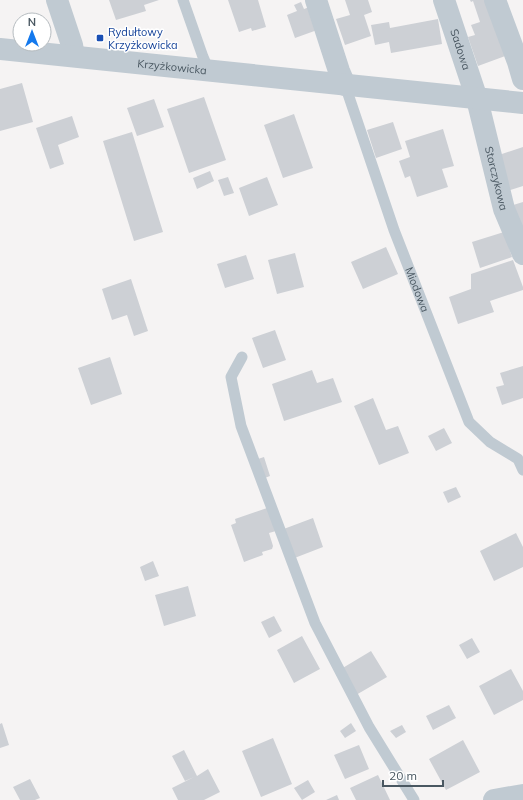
<svg xmlns="http://www.w3.org/2000/svg" width="523" height="800" font-family="Mulish,sans-serif">
  <style>
    .building { fill: #cdd0d5 }
    .lines { fill: none; stroke-linecap: round; stroke-linejoin: round }
    .service { stroke: #c0cad2; stroke-width: 11 }
    .minor { stroke: #c0cad2; stroke-width: 22 }
    .tertiary { stroke: #c0cad2; stroke-width: 22 }
    .transit-dot { fill: #1a4fb4; stroke: #fff; stroke-width: 1.5 }
    .labels { text-anchor: middle; stroke-width: 3; stroke-linejoin: round; paint-order: stroke }
    .transit-label { font-size: 11px; fill: #164399; stroke: #fff; text-anchor: start }
    .street-label { font-size: 11px; fill: #495761; stroke: #fff }
  </style>
  <rect width="100%" height="100%" fill="#f5f3f3"/>
  <path class="building" d="M 109,0 L 159,0 L 144,5 L 146,11 L 116,20 Z
    M 228,0 L 258,0 L 266,27 L 252,31 L 251,28 L 239,32 Z
    M 345,0 L 368,0 L 372,12 L 364,15 L 371,36 L 345,45 L 336,19 L 350,15 Z
    M 470,0 L 490,0 L 511,54 L 478,66 L 468,37 L 475,35 L 471,25 L 480,22 L 473,1 L 471,2 Z
    M 301,2 L 304,9 L 312,6 L 320,29 L 295,38 L 287,15 L 297,11 L 294,5 Z
    M 438,19 L 442,44 L 391,53 L 389,42 L 375,45 L 371,25 L 389,22 L 390,28 Z
    M 22,83 L 33,122 L 0,131 L 0,89 Z
    M 204,97 L 226,160 L 189,173 L 167,109 Z
    M 154,99 L 164,127 L 137,136 L 127,108 Z
    M 294,114 L 313,168 L 283,178 L 264,125 Z
    M 72,116 L 79,137 L 58,145 L 64,164 L 50,169 L 36,128 Z
    M 393,122 L 402,149 L 376,158 L 367,130 Z
    M 443,129 L 454,166 L 442,169 L 448,187 L 417,197 L 410,176 L 405,178 L 399,161 L 410,157 L 405,141 Z
    M 132,132 L 163,232 L 134,241 L 103,141 Z
    M 523,147 L 523,186 L 504,192 L 493,157 Z
    M 210,171 L 214,181 L 197,189 L 193,178 Z
    M 228,177 L 234,193 L 224,196 L 218,180 Z
    M 267,177 L 278,205 L 249,216 L 239,188 Z
    M 523,202 L 523,234 L 510,206 Z
    M 504,232 L 512,257 L 480,268 L 472,242 Z
    M 386,247 L 398,274 L 363,289 L 351,262 Z
    M 295,253 L 304,287 L 277,294 L 268,260 Z
    M 246,255 L 254,279 L 225,288 L 217,264 Z
    M 513,260 L 523,287 L 523,290 L 490,301 L 494,312 L 458,324 L 449,297 L 471,289 L 471,274 Z
    M 131,279 L 148,331 L 134,336 L 127,315 L 112,320 L 102,289 Z
    M 275,330 L 286,360 L 263,368 L 252,338 Z
    M 110,357 L 122,394 L 91,405 L 78,368 Z
    M 523,366 L 523,398 L 502,405 L 496,387 L 504,385 L 500,373 Z
    M 312,370 L 317,383 L 333,378 L 342,402 L 284,421 L 272,384 Z
    M 373,398 L 386,430 L 398,426 L 409,453 L 379,465 L 354,406 Z
    M 444,428 L 452,443 L 436,451 L 428,436 Z
    M 264,457 L 270,476 L 262,479 L 255,460 Z
    M 456,487 L 461,497 L 448,503 L 443,492 Z
    M 267,508 L 276,531 L 269,533 L 273,546 L 272,549 L 262,552 L 263,555 L 244,562 L 231,525 L 236,523 L 235,519 Z
    M 313,518 L 323,547 L 292,559 L 281,530 Z
    M 516,533 L 523,547 L 523,567 L 494,581 L 480,551 Z
    M 153,561 L 159,576 L 145,581 L 140,567 Z
    M 188,586 L 196,616 L 164,626 L 155,595 Z
    M 274,616 L 282,631 L 269,638 L 261,622 Z
    M 302,636 L 320,669 L 294,683 L 277,650 Z
    M 472,638 L 480,652 L 467,659 L 459,645 Z
    M 371,651 L 387,677 L 356,695 L 341,669 Z
    M 511,669 L 523,691 L 523,700 L 494,715 L 479,686 Z
    M 449,705 L 456,718 L 433,730 L 426,716 Z
    M 2,723 L 9,745 L 0,748 L 0,724 Z
    M 351,723 L 356,731 L 345,738 L 340,731 Z
    M 402,725 L 406,732 L 396,738 L 390,731 Z
    M 273,738 L 292,784 L 261,797 L 242,751 Z
    M 463,740 L 480,772 L 446,790 L 429,759 Z
    M 359,745 L 369,769 L 345,779 L 334,755 Z
    M 184,750 L 197,776 L 208,769 L 220,792 L 204,800 L 178,800 L 172,788 L 194,777 L 185,781 L 172,756 Z
    M 378,775 L 390,800 L 356,800 L 350,788 Z
    M 30,779 L 40,798 L 35,800 L 20,800 L 13,787 Z
    M 308,780 L 315,792 L 302,800 L 294,788 Z
    M 337,795 L 339,800 L 326,800 Z"/>
  <g class="lines">
    <g class="service">
      <path d="M 183,0 L 203,57 L 209,71"/>
      <path id="s1" d="M 345,85 L 394,230 L 469,422 L 490,442 L 518,459 L 523,470"/>
      <path d="M 242,357 L 231,377 L 241,426 L 315,623 L 369,727 L 414,800"/>
    </g>
    <g class="minor">
      <path d="M 57,0 L 72,45 L 74,56"/>
      <path d="M 316,0 L 339,71 L 345,85"/>
      <path id="s2" d="M 444,0 L 477,99 L 504,209 L 523,254"/>
      <path d="M 495,0 L 518,62 L 523,79"/>
      <path d="M 494,800 L 523,795"/>
    </g>
    <path class="tertiary" id="s3" d="M 0,49 L 523,103"/>
  </g>
  <rect class="transit-dot" x="96" y="34" width="8" height="8" rx="2"/>
  <g class="labels">
    <g class="transit-label">
      <text x="108" y="36">Rydułtowy<tspan x="108" dy="13">Krzyżkowicka</tspan></text>
    </g>
    <g class="street-label">
      <text dy="4" stroke="none"><textPath href="#s2" startOffset="52">Sadowa</textPath></text>
      <text dy="4" stroke="none"><textPath href="#s3" startOffset="173">Krzyżkowicka</textPath></text>
      <text dy="4" stroke="none"><textPath href="#s2" startOffset="186">Storczykowa</textPath></text>
      <text dy="4" stroke="none"><textPath href="#s1" startOffset="217">Miodowa</textPath></text>
    </g>
  </g>
  <g transform="translate(32 32)"><circle r="19" fill="#ffffff" stroke="#b6bcc0"/>
  <path d="M0-3L7 15L0 10L-7 15Z" fill="#1479ed"/>
  <text y="-6" font-size="11" font-weight="bold" text-anchor="middle" fill="#495761">N</text>
  </g>
  <path d="M383 780v6h60v-6" fill="none" stroke="#495761" stroke-width="2"/>
  <text x="389" y="780" font-size="12" fill="#495761" stroke="#ffffff" stroke-width="3" paint-order="stroke">20 m</text>
</svg>
